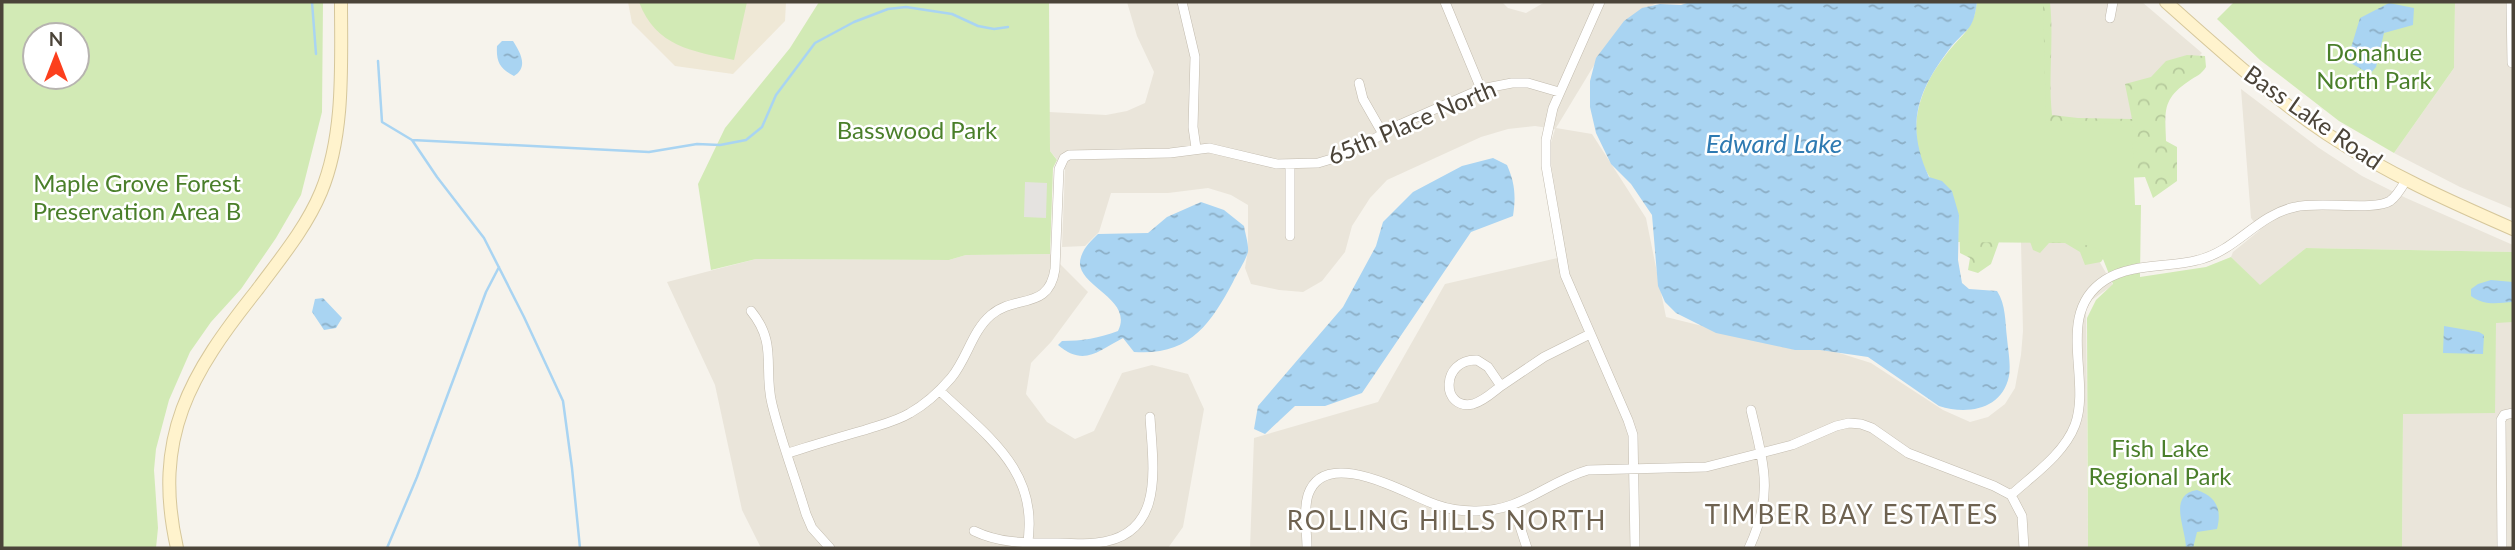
<svg xmlns="http://www.w3.org/2000/svg" width="2515" height="550" font-family="Lato,sans-serif">
  <style>
    .residential { fill: #eae5da }
    .education { fill: #efe8d6 }
    .forest { fill: url(#forest-crowns) }
    .green { fill: #d2eab5; fill-rule: evenodd }
    .parking { fill: #e5e3e0 }
    .water { fill: url(#water-ripples) }
    .lines { fill: none; stroke-linecap: round; stroke-linejoin: round }
    .stream { stroke: #a9d4f2; stroke-width: 2.5 }
    .street-casing { stroke: #c2bbae; stroke-width: 10 }
    .secondary-casing { stroke: #d6c79b; stroke-width: 14 }
    .street { stroke: #fff; stroke-width: 9 }
    .secondary { stroke: #fff3cd; stroke-width: 12 }
    .labels { text-anchor: middle; stroke-width: 5; stroke-linejoin: round; paint-order: stroke }
    .park-label { font-size: 24px; fill: #4a7f2a; stroke: #fff }
    .street-label { font-size: 24px; fill: #4b4439; stroke: #fff }
    .water-label { font-size: 26px; font-style: italic; fill: #2e7ab2; stroke: #fff }
    .neighbourhood-label { font-size: 26px; letter-spacing: 2px; fill: #6e6250; stroke: #fff }
  </style>
  <defs>
    <pattern id="forest-crowns" width="20" height="18" patternUnits="userSpaceOnUse" patternTransform="scale(1.75)"><rect width="20" height="18" fill="#d2eab5"/><path d="M2 6a3 3 0 1 1 6 0M12 15a3 3 0 1 1 6 0" fill="none" stroke="#b6ca9c"/></pattern>
    <pattern id="water-ripples" width="26" height="14" patternUnits="userSpaceOnUse" patternTransform="scale(1.75)"><rect width="26" height="14" fill="#a9d4f2"/><path d="M2 4q2-2 4 0t4 0M15 11q2-2 4 0t4 0" fill="none" stroke="#8caec5"/></pattern>
  </defs>
  <rect width="100%" height="100%" fill="#f6f3ec"/>
  <path class="residential" d="M 1127,2 L 1502,2 L 1508,8 L 1526,13 L 1545,2 L 1658,2 L 1646,9 L 1599,57 L 1556,128 L 1592,134 L 1646,218 L 1666,317 L 1751,338 L 1814,345 L 1871,363 L 1943,410 L 1970,422 L 1988,417 L 2005,404 L 2015,388 L 2021,355 L 2023,331 L 2021,242 L 2079,243 L 2091,247 L 2113,285 L 2086,304 L 2088,548 L 1250,548 L 1254,438 L 1378,402 L 1445,284 L 1566,256 L 1551,164 L 1550,146 L 1555,129 L 1535,126 L 1508,129 L 1481,137 L 1387,180 L 1370,198 L 1352,226 L 1345,252 L 1322,281 L 1303,292 L 1279,290 L 1251,284 L 1245,268 L 1248,250 L 1248,205 L 1231,195 L 1208,188 L 1168,193 L 1111,193 L 1099,232 L 1085,246 L 1062,247 L 1065,169 L 1050,151 L 1049,112 L 1106,115 L 1127,111 L 1145,103 L 1154,72 L 1137,36 Z
    M 2043,2 L 2142,2 L 2202,53 L 2132,124 L 2046,123 Z
    M 2455,2 L 2513,2 L 2513,209 L 2460,187 L 2394,153 L 2454,68 Z
    M 2241,89 L 2319,148 L 2362,176 L 2406,198 L 2513,245 L 2513,252 L 2306,248 L 2260,286 L 2231,257 L 2233,252 L 2260,230 L 2251,218 Z
    M 1050,254 L 1088,292 L 1051,342 L 1031,363 L 1026,394 L 1047,422 L 1075,439 L 1094,431 L 1122,373 L 1152,365 L 1188,374 L 1204,409 L 1183,527 L 1168,548 L 761,548 L 742,510 L 715,385 L 667,282 L 756,259 L 949,260 L 966,255 Z
    M 2496,322 L 2513,322 L 2513,548 L 2402,548 L 2403,414 Z"/>
  <path class="education" d="M 628,2 L 786,2 L 785,21 L 733,74 L 675,66 L 632,23 Z"/>
  <path class="forest" d="M 1977,2 L 2050,2 C 2054,39 2048,77 2052,115 L 2078,118 L 2132,119 L 2125,84 L 2151,77 L 2166,61 L 2187,55 L 2205,56 L 2206,67 C 2201,75 2196,76 2189,81 C 2162,99 2165,111 2166,141 L 2177,147 L 2177,181 L 2153,198 L 2145,177 L 2126,178 L 2109,250 L 2101,262 L 2085,265 L 2080,252 L 2065,243 L 2049,243 L 2040,253 L 2033,250 L 2027,233 L 2000,239 L 1991,264 L 1978,273 L 1968,270 L 1970,258 L 1960,253 L 1959,215 Z"/>
  <path class="green" d="M 2,2 L 323,2 L 322,112 L 301,195 L 276,238 L 241,289 L 211,322 L 190,352 L 169,400 L 156,449 L 154,470 L 158,528 L 156,548 L 2,548 ZM 77,35 L 77,77 L 35,77 L 35,35 Z
    M 639,2 L 747,2 L 734,60 C 692,51 656,47 639,2 Z
    M 819,2 L 1049,2 L 1050,151 L 1057,160 L 1053,168 L 1050,254 L 966,255 L 949,260 L 756,259 L 711,270 L 698,184 L 725,128 L 790,48 Z
    M 1977,2 L 2043,2 L 2046,123 L 2132,124 L 2135,205 L 2141,205 L 2140,277 L 2206,267 L 2231,257 L 2260,285 L 2306,248 L 2513,252 L 2513,322 L 2496,323 L 2495,413 L 2403,414 L 2402,548 L 2088,548 L 2087,318 L 2096,300 L 2113,284 L 2099,249 L 2079,243 L 1958,242 L 1959,215 C 1949,202 1937,190 1929,176 C 1905,135 1917,91 1945,56 C 1962,33 1973,32 1977,2 Z
    M 2234,2 L 2455,2 L 2454,68 L 2394,153 L 2339,121 L 2260,60 L 2217,19 Z"/>
  <path class="parking" d="M 1025,182 L 1047,183 L 1046,218 L 1024,217 Z"/>
  <path class="water" d="M 1690,2 L 1977,2 C 1973,31 1968,27 1951,47 C 1917,91 1905,125 1929,177 L 1942,181 L 1952,191 L 1959,215 L 1958,260 L 1962,283 L 1969,289 L 1997,291 C 2006,305 2005,321 2007,338 C 2008,349 2011,365 2009,376 C 2002,410 1967,415 1939,406 L 1868,357 L 1820,350 L 1795,350 L 1716,333 L 1676,313 L 1665,302 L 1658,286 L 1652,215 L 1631,184 L 1611,164 L 1596,133 L 1590,107 L 1590,81 L 1596,58 L 1624,21 L 1642,8 L 1660,4 L 1681,5 Z
    M 2389,3 L 2414,8 L 2413,25 L 2384,33 L 2376,67 L 2370,74 L 2347,61 L 2360,18 Z
    M 502,41 L 513,41 C 520,52 529,67 514,76 C 500,69 496,62 497,46 Z
    M 1493,158 L 1507,165 C 1515,183 1516,196 1513,216 L 1471,232 L 1362,393 L 1325,406 L 1295,406 L 1265,434 L 1254,429 L 1258,406 L 1343,307 L 1376,246 L 1383,222 L 1413,192 L 1462,166 Z
    M 1201,202 L 1224,210 L 1244,226 C 1245,233 1249,245 1248,252 C 1245,262 1237,273 1233,282 C 1210,325 1189,356 1134,352 L 1123,338 C 1098,351 1084,367 1058,345 L 1062,341 C 1082,341 1099,338 1118,331 C 1135,297 1071,285 1081,257 C 1084,247 1091,241 1098,234 L 1148,233 L 1167,217 Z
    M 2491,280 L 2513,282 L 2513,302 C 2498,303 2484,306 2471,296 L 2471,289 L 2478,284 Z
    M 323,298 L 342,318 L 336,328 L 324,330 L 312,312 L 315,299 Z
    M 2444,326 L 2479,332 L 2484,335 L 2483,354 L 2443,353 Z
    M 2197,490 C 2217,497 2222,510 2217,529 L 2197,532 L 2193,548 L 2186,548 C 2186,528 2167,495 2197,490 Z"/>
  <g class="lines">
    <path class="stream" d="M 312,2 L 316,54
      M 378,61 L 382,122 L 412,140 L 649,152 L 697,144 L 720,145 L 746,140 L 762,127 L 776,95 L 815,43 L 854,22 L 888,9 L 906,7 L 952,14 L 978,26 L 994,29 L 1008,27
      M 412,140 L 437,177 L 484,238 L 524,317 L 563,401 L 572,468 L 580,548
      M 387,548 L 417,477 L 486,292 L 499,267"/>
    <defs>
      <path id="street" d="M 1182,2 L 1195,57 L 1193,127 L 1196,148
        M 1445,2 L 1481,89
        M 1600,2 L 1553,108 L 1546,140 L 1546,166 L 1565,275 L 1628,420 L 1633,435 L 1635,548
        M 2511,2 L 2512,63
        M 2110,18 L 2113,2
        M 1359,83 L 1363,99 L 1383,134
        M 1290,236 L 1290,165
        M 751,311 C 778,344 763,368 772,404 C 781,441 795,477 806,514 L 812,528 L 830,548
        M 1501,386 C 1493,392 1484,401 1473,404 C 1441,411 1440,359 1477,360 L 1488,367 L 1501,386 L 1544,357 L 1590,334
        M 940,391 C 988,437 1041,472 1027,547
        M 788,453 C 814,445 839,437 865,430 C 880,425 897,421 910,413 C 926,404 939,392 951,378 C 967,359 972,331 991,315 C 1015,294 1049,311 1055,269 L 1059,169 L 1064,158 L 1069,155 L 1170,153 L 1209,148 L 1277,164 L 1318,163 L 1345,155 L 1401,124 L 1481,89 L 1512,83 L 1528,83 L 1559,92
        M 2011,495 C 2033,475 2064,454 2075,425 C 2092,379 2054,313 2105,280 C 2132,263 2168,268 2198,260 C 2236,251 2257,215 2295,207 C 2318,201 2375,211 2390,201 C 2397,196 2402,187 2406,180
        M 1513,505 L 1527,548
        M 974,531 C 1001,544 1028,543 1058,543 C 1071,543 1084,545 1096,543 C 1166,536 1153,467 1150,417
        M 1307,548 C 1307,532 1303,511 1308,495 C 1325,444 1409,496 1437,505 C 1448,509 1462,511 1474,511 C 1522,512 1546,482 1588,470 L 1706,467 L 1792,445 L 1836,426 L 1849,423 L 1861,424 L 1872,428 L 1908,453 L 1994,486 L 2011,495 L 2022,516 L 2024,548
        M 1749,548 C 1774,494 1764,466 1751,410
        M 2502,548 L 2501,420 L 2504,415 L 2513,413"/>
      <path id="secondary" d="M 2166,2 C 2218,48 2269,95 2327,134 C 2386,173 2449,201 2513,229
        M 177,548 C 152,437 190,374 257,290 C 280,259 306,228 321,192 C 345,134 341,64 341,2"/>
    </defs>
    <use href="#street" class="street-casing"/>
    <use href="#secondary" class="secondary-casing"/>
    <use href="#street" class="street"/>
    <use href="#secondary" class="secondary"/>
  </g>
  <g class="labels">
    <g class="park-label">
      <text x="2374" y="61">Donahue<tspan x="2374" dy="28">North Park</tspan></text>
      <text x="917" y="139">Basswood Park</text>
      <text x="137" y="192">Maple Grove Forest<tspan x="137" dy="28">Preservation Area B</tspan></text>
      <text x="2160" y="457">Fish Lake<tspan x="2160" dy="28">Regional Park</tspan></text>
    </g>
    <g class="street-label">
      <text transform="translate(2313 118) rotate(35)" y="8">Bass Lake Road</text>
      <text transform="translate(1412 123) rotate(-23)" y="8">65th Place North</text>
    </g>
    <g class="water-label">
      <text x="1774" y="153">Edward Lake</text>
    </g>
    <g class="neighbourhood-label">
      <text x="1852" y="524">TIMBER BAY ESTATES</text>
      <text x="1447" y="530">ROLLING HILLS NORTH</text>
    </g>
  </g>
  <rect width="2515" height="550" fill="none" stroke="#4b4439" stroke-width="7"/>
  <g transform="translate(56 56)"><circle r="33" fill="#ffffff" stroke="#b7b4b0" stroke-width="2"/>
  <path d="M0-5L12 26L0 18L-12 26Z" fill="#fc3f1d"/>
  <text y="-10" font-size="19" font-weight="bold" text-anchor="middle" fill="#4b4439">N</text>
  </g>
</svg>
